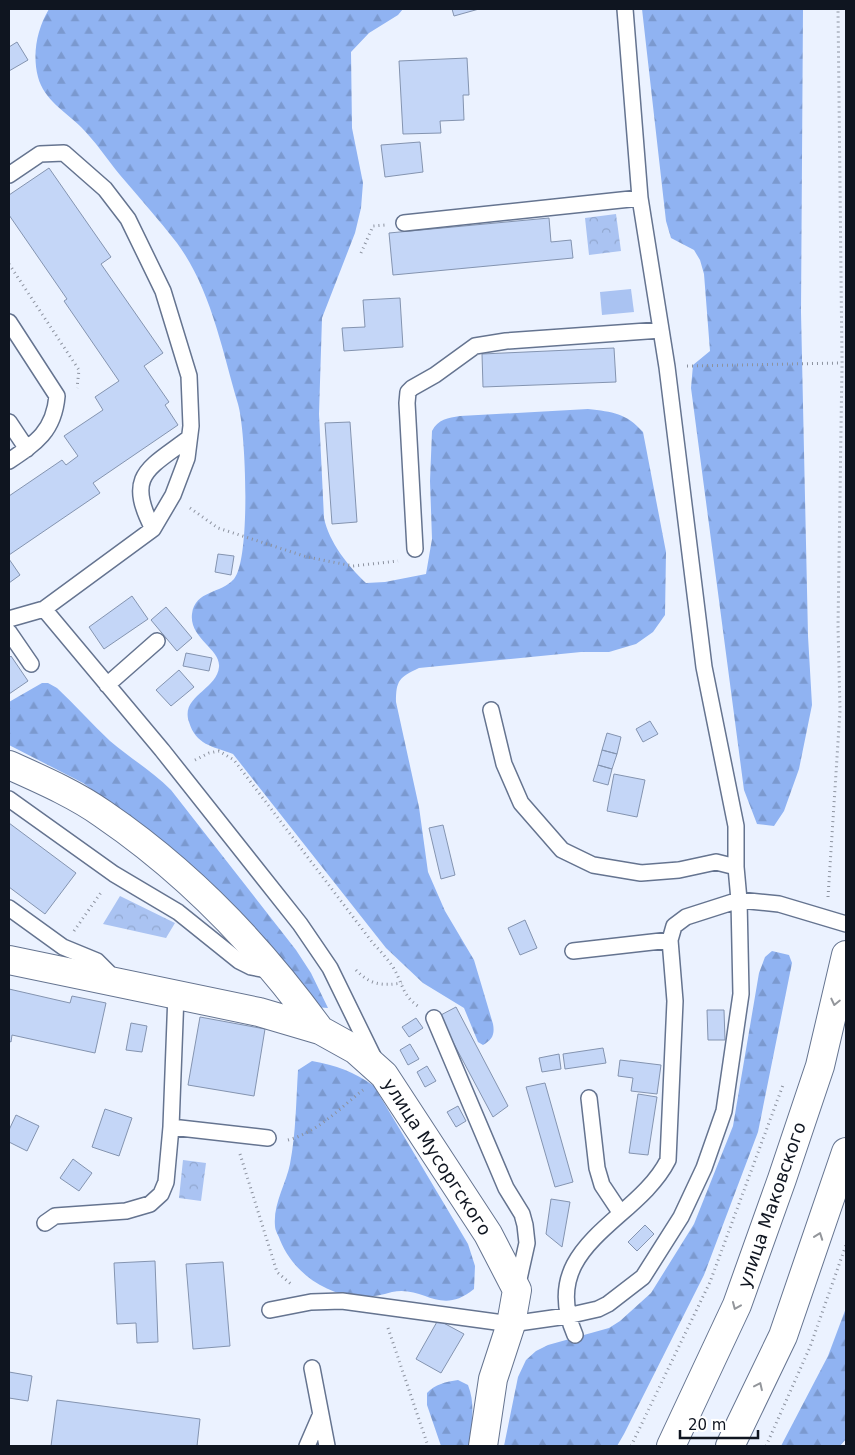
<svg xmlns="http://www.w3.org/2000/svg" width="855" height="1455" font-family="'DejaVu Sans',sans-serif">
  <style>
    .forest { fill: url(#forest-firs) }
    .park { fill: url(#park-crowns) }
    .pitch { fill: #aac3f2 }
    .building { fill: #c4d6f7; stroke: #8494b0 }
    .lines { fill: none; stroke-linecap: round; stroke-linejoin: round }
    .service-casing { stroke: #657490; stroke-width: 18 }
    .minor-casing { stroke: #657490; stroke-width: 30 }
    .trunk-casing { stroke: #657490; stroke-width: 30 }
    .path { stroke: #8c929f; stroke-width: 3; stroke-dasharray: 1 4; stroke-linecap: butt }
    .service { stroke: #fff; stroke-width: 15 }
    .minor { stroke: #fff; stroke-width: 28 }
    .trunk { stroke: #fff; stroke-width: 28 }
    .oneway { stroke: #93969b }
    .labels { text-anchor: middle; stroke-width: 4.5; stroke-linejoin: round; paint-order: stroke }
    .street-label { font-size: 18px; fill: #0f1520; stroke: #fff }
  </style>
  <defs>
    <pattern id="forest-firs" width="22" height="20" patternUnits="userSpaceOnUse" patternTransform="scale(1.25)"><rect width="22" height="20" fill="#90b3f2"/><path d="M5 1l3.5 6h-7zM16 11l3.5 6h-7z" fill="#7b99cf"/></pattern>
    <pattern id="park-crowns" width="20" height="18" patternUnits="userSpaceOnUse" patternTransform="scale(1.25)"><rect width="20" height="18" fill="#aac3f2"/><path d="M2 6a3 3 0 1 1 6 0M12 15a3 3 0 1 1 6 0" fill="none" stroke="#91a7cf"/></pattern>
  </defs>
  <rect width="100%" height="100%" fill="#ebf2ff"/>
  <path class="forest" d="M 49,9 L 403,9 L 398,15 L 369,33 L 351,52 L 352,128 L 363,183 L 361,208 L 355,233 L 322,318 L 319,414 L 324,518 C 329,542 348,566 366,583 L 385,582 L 426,574 L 432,539 L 430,481 L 432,431 C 438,419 448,418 460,416 L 588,409 C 613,412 626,413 643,432 L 666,552 L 665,615 L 653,632 L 636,644 L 609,652 L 581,652 L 419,668 C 399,677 396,681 396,702 L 419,807 L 428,872 L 445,911 L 474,960 L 493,1024 C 495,1035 492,1040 483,1045 L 478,1042 L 464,1008 L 423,983 L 386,948 L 233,754 C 212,746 196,745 189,722 C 180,696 217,690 219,667 C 221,649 189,638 192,614 C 195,590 221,594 234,579 C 251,559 246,431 238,404 C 222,350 211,289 177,243 C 159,220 139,197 120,175 C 107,159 95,141 81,127 C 65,111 44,100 38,77 C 32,54 37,29 49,9 Z
    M 642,9 L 803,9 L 801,312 L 808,636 L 812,705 L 799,769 L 784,811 L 774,826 L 757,824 L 744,790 L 691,388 L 693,365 L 710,351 L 704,274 L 700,260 L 694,250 L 671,238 L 666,221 Z
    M 42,683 L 48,683 L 57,688 C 75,705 92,724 110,741 C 130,758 152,771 171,790 L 296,950 L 311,973 L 328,1008 L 315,1007 L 138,823 L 83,783 L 9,745 L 9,702 Z
    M 772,951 L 789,955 L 792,963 L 758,1132 L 704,1275 L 624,1434 L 617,1446 L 504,1446 L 518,1377 L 526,1360 L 536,1351 L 548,1345 L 609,1328 L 620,1321 L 651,1293 L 694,1224 L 733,1126 L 759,973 L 765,957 Z
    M 312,1061 C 336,1065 354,1072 374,1086 L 468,1244 L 475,1266 L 474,1289 C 440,1317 424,1285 392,1292 C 381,1295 370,1298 359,1297 C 324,1294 293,1272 280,1240 C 279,1236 275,1231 275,1226 C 273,1204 286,1184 290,1164 C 296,1132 296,1102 298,1070 Z
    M 846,1308 L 846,1439 L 840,1446 L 781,1446 L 828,1356 Z
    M 458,1380 L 468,1385 C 476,1405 471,1425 470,1446 L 441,1446 L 427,1405 L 427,1393 C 435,1384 446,1382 458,1380 Z"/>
  <path class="park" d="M 616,214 L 621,251 L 589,255 L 585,218 Z
    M 120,896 L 175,923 L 166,938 L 103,924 Z
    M 183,1160 L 206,1163 L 201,1201 L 179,1198 Z"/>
  <path class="pitch" d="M 631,289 L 634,312 L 602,315 L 600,292 Z"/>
  <path class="building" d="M 452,9 L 479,9 L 454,16 Z
    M 17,42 L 28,60 L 9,71 L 9,47 Z
    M 467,58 L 469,95 L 463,95 L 464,120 L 440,121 L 441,133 L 403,134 L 399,61 Z
    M 420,142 L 423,172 L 385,177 L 381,145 Z
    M 49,168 L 111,257 L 101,264 L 163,353 L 144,366 L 169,402 L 165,405 L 178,425 L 93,483 L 100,493 L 9,555 L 9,496 L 62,460 L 66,465 L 78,456 L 64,436 L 103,410 L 95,397 L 119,381 L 64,301 L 67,299 L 9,215 L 9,195 Z
    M 549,218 L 551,242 L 571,240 L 573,258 L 393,275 L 389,233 Z
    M 400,298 L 403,347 L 344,351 L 342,328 L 365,327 L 363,300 Z
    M 614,348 L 616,382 L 483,387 L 482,354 Z
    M 350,422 L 357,522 L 332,524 L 325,423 Z
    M 218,554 L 234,556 L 231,575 L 215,572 Z
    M 9,559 L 20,575 L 9,583 Z
    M 132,596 L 148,619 L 104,649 L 89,627 Z
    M 166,607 L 192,638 L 177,651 L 151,620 Z
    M 186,653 L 212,658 L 209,671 L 183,666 Z
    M 11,656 L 28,681 L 9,694 L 9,658 Z
    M 179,670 L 194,687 L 171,706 L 156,690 Z
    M 650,721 L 658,734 L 643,742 L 636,729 Z
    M 607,733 L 621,737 L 617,754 L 602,750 Z
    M 602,750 L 617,754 L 612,769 L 598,765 Z
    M 598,765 L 612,769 L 608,785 L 593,781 Z
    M 614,774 L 645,780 L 637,817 L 607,811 Z
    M 9,823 L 76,873 L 45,914 L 9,887 Z
    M 443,825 L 455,875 L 441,879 L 429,828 Z
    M 525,920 L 537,948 L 520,955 L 508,928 Z
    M 9,989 L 70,1003 L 72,996 L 106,1003 L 95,1053 L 12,1035 L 11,1042 L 9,1041 Z
    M 456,1007 L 508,1106 L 493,1117 L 439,1016 Z
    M 707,1010 L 724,1010 L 725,1040 L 708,1040 Z
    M 200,1017 L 265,1029 L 254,1096 L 188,1085 Z
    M 416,1018 L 423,1028 L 409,1037 L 402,1027 Z
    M 131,1023 L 147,1026 L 142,1052 L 126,1050 Z
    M 410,1044 L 419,1059 L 408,1065 L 400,1050 Z
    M 603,1048 L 606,1063 L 565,1069 L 563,1054 Z
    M 559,1054 L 561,1069 L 542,1072 L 539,1058 Z
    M 620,1060 L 661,1065 L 657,1094 L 631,1091 L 633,1078 L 618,1076 Z
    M 427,1066 L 436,1081 L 425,1087 L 417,1072 Z
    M 545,1083 L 573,1182 L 555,1187 L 526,1087 Z
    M 638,1094 L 657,1097 L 648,1155 L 629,1153 Z
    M 458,1106 L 466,1121 L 456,1127 L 447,1112 Z
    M 105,1109 L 132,1118 L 119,1156 L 92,1147 Z
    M 16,1115 L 39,1126 L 27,1151 L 9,1142 L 9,1130 Z
    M 73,1159 L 92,1173 L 79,1191 L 60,1178 Z
    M 551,1199 L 570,1202 L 562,1247 L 546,1234 Z
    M 645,1225 L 654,1234 L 637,1251 L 628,1242 Z
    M 155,1261 L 158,1342 L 137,1343 L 136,1323 L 117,1324 L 114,1263 Z
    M 223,1262 L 230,1346 L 193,1349 L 186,1264 Z
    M 438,1320 L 464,1334 L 441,1373 L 416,1359 Z
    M 9,1372 L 32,1376 L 28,1401 L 9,1398 Z
    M 57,1400 L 200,1419 L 197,1446 L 51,1446 Z"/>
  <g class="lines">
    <defs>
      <path id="service" d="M 625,9 L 640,198 L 667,367 L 704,667 L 736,826 L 736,867 L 739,900 L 779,904 L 846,924
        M 9,175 L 40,154 L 64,153 L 105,189 L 128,219 L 163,291 L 189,376 L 191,426 L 187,458 L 173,495 L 153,529 L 44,609 L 162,750 L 300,924 L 330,968 L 373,1056
        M 404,223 L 640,198
        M 9,322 L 57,396 C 54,431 36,443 9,461
        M 9,422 L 27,449
        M 153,529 C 125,475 148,469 189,438
        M 415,549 L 407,403 L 408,392 L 412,388 L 435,375 L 475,346 L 506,341 L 661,330
        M 9,619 L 44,609
        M 9,632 L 31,664
        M 107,685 L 157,641
        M 491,710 L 504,764 L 521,803 L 562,850 L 593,865 L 641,873 L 679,870 L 716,862 L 736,867
        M 9,799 L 114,874 L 178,912 L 239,961 L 251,967 L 272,971
        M 9,908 L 63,947 L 97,961 L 108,972 L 110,981
        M 573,951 L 670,940
        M 176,994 L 171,1127 L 268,1138
        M 434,1018 L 506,1188 L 522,1214 L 525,1225 L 527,1243 L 517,1288
        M 589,1098 L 597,1168 L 602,1185 L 620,1212
        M 45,1223 L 55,1216 L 126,1211 L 150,1204 L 161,1194 L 166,1182 L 171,1127
        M 270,1310 L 311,1302 L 342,1301 L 511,1324 L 567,1316 L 598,1309 L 608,1304 L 643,1277 L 681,1217 L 704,1168 L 724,1111 L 741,994 L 739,900 L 686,917 L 674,926 L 670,940 L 675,1001 L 668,1160 C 637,1222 536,1245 575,1335
        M 312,1368 L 327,1446
        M 307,1446 L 320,1416"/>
      <path id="minor" d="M 9,765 C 40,779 75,794 103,814 C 188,872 260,947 320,1030
        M 9,960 L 259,1012 L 320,1030 L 356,1050 L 384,1075 L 488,1234 L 517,1290 L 511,1324 L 493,1379 L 483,1446"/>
      <path id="trunk" d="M 671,1446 L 737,1305 L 782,1179 L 820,1066 L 846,955
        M 730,1446 L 783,1336 L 846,1152"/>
    </defs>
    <use href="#service" class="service-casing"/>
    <use href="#minor" class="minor-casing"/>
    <use href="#trunk" class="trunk-casing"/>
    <path class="path" d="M 361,253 L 373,226 L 385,225
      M 9,264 L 79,370 L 77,388
      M 687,366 L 842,363
      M 190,508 L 218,528 L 307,557 L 353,566 L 398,561
      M 195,760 L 209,753 L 219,751 L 234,760 L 372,942 C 379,950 387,958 393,967 C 403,984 402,995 419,1007
      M 828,897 L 840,711 L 838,626 L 842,363 L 838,9
      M 74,931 L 102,891
      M 356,970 C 370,985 382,986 402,983
      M 288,1140 C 318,1132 340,1108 363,1090
      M 240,1154 L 277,1272 L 292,1285
      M 388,1328 L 428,1446
      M 631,1446 L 710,1282 L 783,1085
      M 766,1446 L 810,1347 L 846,1245"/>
    <use href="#service" class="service"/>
    <use href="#minor" class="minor"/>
    <use href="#trunk" class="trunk"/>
  </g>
  <defs><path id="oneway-chevron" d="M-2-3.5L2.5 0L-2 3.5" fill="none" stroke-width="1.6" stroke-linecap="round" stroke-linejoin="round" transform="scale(1.25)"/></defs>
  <g class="oneway">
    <use href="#oneway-chevron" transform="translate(835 1002) rotate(103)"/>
    <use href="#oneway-chevron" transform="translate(819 1236) rotate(-70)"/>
    <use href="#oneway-chevron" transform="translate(736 1306) rotate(113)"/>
    <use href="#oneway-chevron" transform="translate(759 1386) rotate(-65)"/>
  </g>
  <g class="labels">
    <g class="street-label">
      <text transform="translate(437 1157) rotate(57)" y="6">улица Мусоргского</text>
      <text transform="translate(772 1205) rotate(-71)" y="6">улица Маковского</text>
    </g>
  </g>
  <rect width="855" height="1455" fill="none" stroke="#0f1520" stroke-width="20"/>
  <path d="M680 1430v8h78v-8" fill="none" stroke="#0f1520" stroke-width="2.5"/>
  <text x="688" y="1430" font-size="15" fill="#0f1520" stroke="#ffffff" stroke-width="4" paint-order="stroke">20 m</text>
</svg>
